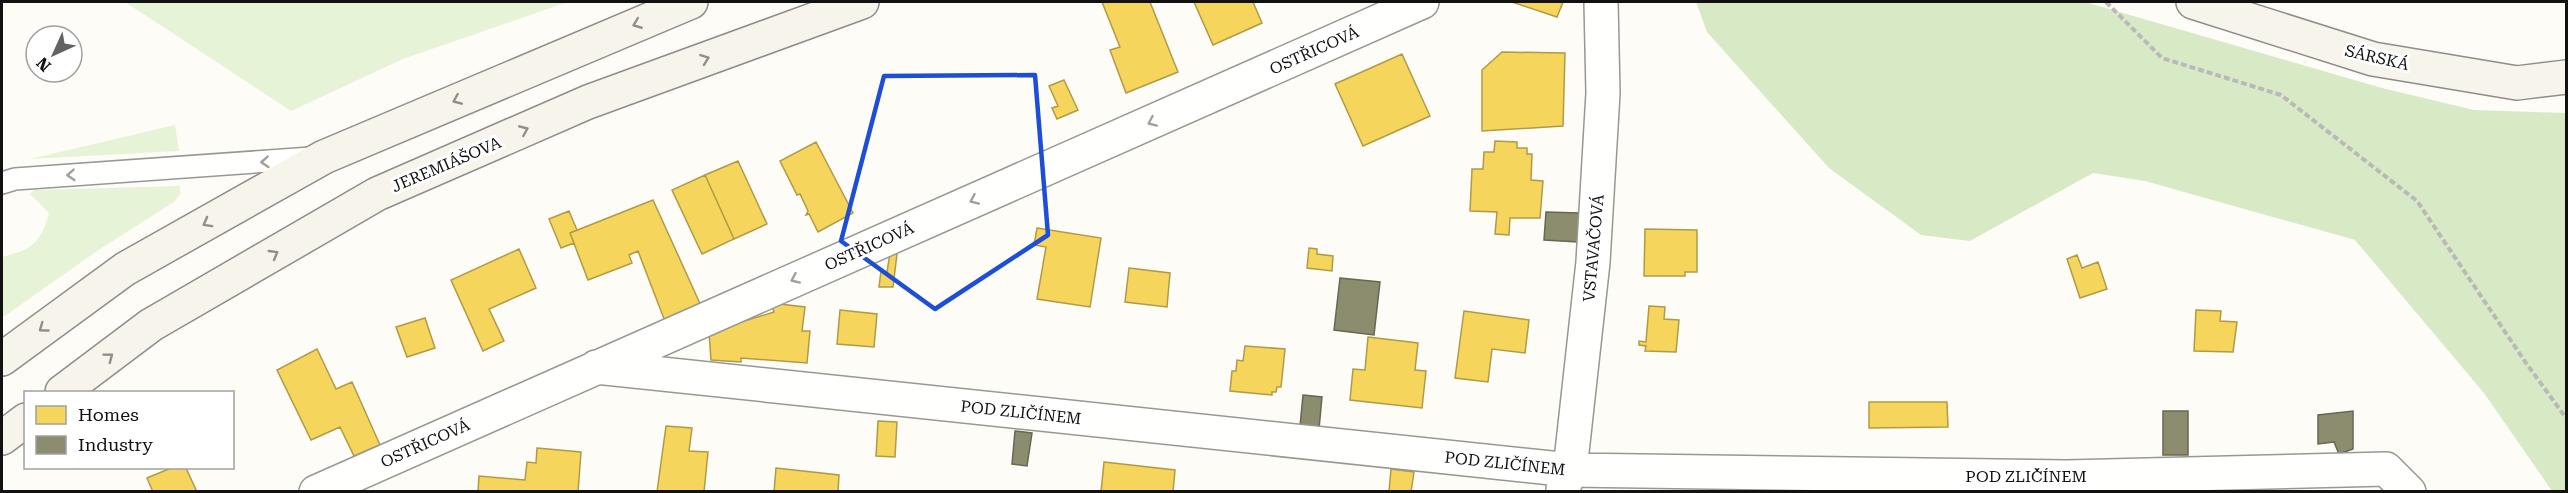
<svg xmlns="http://www.w3.org/2000/svg" width="2568" height="493" font-family="'Roboto Serif',serif">
  <style>
    .green { fill: #e7f3d7 }
    .forest { fill: #d8eac5 }
    .homes { fill: #f6d55c; stroke: #b19a46; stroke-width: 1.5 }
    .industry { fill: #8c8c6e; stroke: #676752; stroke-width: 1.5 }
    .lines { fill: none; stroke-linecap: round; stroke-linejoin: round }
    .lane-casing { stroke: #979795; stroke-width: 24 }
    .street-casing { stroke: #979795; stroke-width: 36 }
    .secondary-casing { stroke: #8e8d8b; stroke-width: 36 }
    .path { stroke: #b9b9b8; stroke-width: 4; stroke-dasharray: 6 3; stroke-linecap: butt }
    .lane { stroke: #fffffe; stroke-width: 21 }
    .street { stroke: #fffffe; stroke-width: 33 }
    .secondary { stroke: #f6f4eb; stroke-width: 33 }
    .oneway { stroke: #8f8e89 }
    .oneway2 { stroke: #a0a09f }
    .marked { fill: none; stroke: #1d4ed8; stroke-width: 4.5; stroke-linejoin: round }
    .labels { text-anchor: middle; stroke-width: 6; stroke-linejoin: round; paint-order: stroke }
    .street-label { font-size: 16px; fill: #111; stroke: #fff }
  </style>
  <rect width="100%" height="100%" fill="#fdfcf7"/>
  <path class="green" d="M 125,2 L 568,2 L 403,59 L 291,111 Z
    M 175,125 L 179,151 L 30,159 Z
    M 180,186 L 180,194 L 174,202 L 97,251 L 2,318 L 2,257 C 32,249 40,245 49,213 L 30,194 L 34,190 Z"/>
  <path class="forest" d="M 1696,2 L 2085,2 L 2382,88 L 2474,110 L 2566,113 L 2566,491 L 2552,491 L 2484,393 L 2355,240 L 2145,181 L 2093,173 L 1970,241 L 1921,235 L 1829,168 L 1707,32 Z"/>
  <path class="homes" d="M 1102,2 L 1150,2 L 1178,72 L 1126,93 L 1110,50 L 1120,47 Z
    M 1194,2 L 1253,2 L 1262,23 L 1213,45 Z
    M 1512,2 L 1563,2 L 1557,17 Z
    M 1502,52 L 1565,53 L 1563,126 L 1482,131 L 1482,70 Z
    M 1402,54 L 1430,116 L 1363,146 L 1335,84 Z
    M 1064,80 L 1078,110 L 1057,119 L 1052,108 L 1058,106 L 1049,86 Z
    M 1495,141 L 1517,142 L 1517,148 L 1527,148 L 1527,154 L 1532,154 L 1531,180 L 1543,181 L 1540,218 L 1510,218 L 1509,235 L 1495,234 L 1497,212 L 1470,211 L 1472,169 L 1483,169 L 1484,152 L 1494,152 Z
    M 816,142 L 853,213 L 818,232 L 809,214 L 806,215 L 808,211 L 800,194 L 797,195 L 780,161 Z
    M 738,161 L 767,224 L 734,239 L 705,175 Z
    M 705,175 L 734,239 L 702,254 L 672,190 Z
    M 653,200 L 702,308 L 666,324 L 638,251 L 629,255 L 632,263 L 588,280 L 570,233 Z
    M 569,211 L 577,230 L 570,233 L 574,243 L 561,248 L 549,219 Z
    M 1037,228 L 1101,238 L 1090,307 L 1037,299 L 1046,247 L 1034,245 Z
    M 1645,229 L 1697,230 L 1697,272 L 1685,272 L 1685,276 L 1644,276 Z
    M 1309,248 L 1317,249 L 1317,254 L 1333,256 L 1332,271 L 1307,268 Z
    M 519,249 L 536,288 L 489,309 L 504,341 L 483,351 L 451,280 Z
    M 890,253 L 897,254 L 893,287 L 879,287 L 881,271 L 887,272 Z
    M 2077,255 L 2082,268 L 2098,262 L 2107,289 L 2080,298 L 2067,259 Z
    M 1129,268 L 1170,273 L 1167,307 L 1125,302 Z
    M 771,303 L 805,307 L 802,331 L 810,331 L 807,363 L 741,358 L 741,362 L 711,360 L 709,332 L 774,312 Z
    M 1649,306 L 1665,307 L 1664,319 L 1679,320 L 1676,352 L 1645,351 L 1646,346 L 1639,345 L 1639,341 L 1646,342 Z
    M 840,310 L 877,314 L 874,347 L 837,344 Z
    M 2196,310 L 2221,311 L 2220,321 L 2237,322 L 2233,352 L 2194,351 Z
    M 1464,311 L 1529,320 L 1525,353 L 1492,349 L 1488,382 L 1455,378 Z
    M 425,318 L 435,348 L 407,357 L 396,327 Z
    M 1368,337 L 1418,343 L 1415,370 L 1426,371 L 1422,408 L 1350,400 L 1353,369 L 1365,370 Z
    M 1245,346 L 1285,349 L 1281,387 L 1277,387 L 1276,392 L 1272,392 L 1272,395 L 1230,391 L 1232,371 L 1236,371 L 1237,360 L 1243,361 Z
    M 317,349 L 336,389 L 352,382 L 380,445 L 354,456 L 340,427 L 311,440 L 277,370 Z
    M 1869,402 L 1947,402 L 1948,427 L 1869,428 Z
    M 878,421 L 897,422 L 895,457 L 876,456 Z
    M 666,426 L 692,428 L 689,451 L 708,452 L 704,492 L 657,492 Z
    M 537,448 L 581,452 L 578,492 L 478,492 L 479,476 L 525,480 L 527,462 L 536,463 Z
    M 1104,462 L 1175,470 L 1173,492 L 1101,492 Z
    M 171,468 L 186,468 L 197,492 L 153,492 L 147,478 Z
    M 776,468 L 839,475 L 838,492 L 774,492 Z
    M 1391,469 L 1414,472 L 1411,492 L 1389,492 Z"/>
  <path class="industry" d="M 1546,212 L 1579,213 L 1578,242 L 1544,240 Z
    M 1340,278 L 1380,282 L 1374,335 L 1334,330 Z
    M 1303,395 L 1322,397 L 1319,429 L 1300,426 Z
    M 2163,411 L 2188,411 L 2188,455 L 2163,455 Z
    M 2353,411 L 2353,449 L 2339,454 L 2334,442 L 2318,444 L 2318,415 Z
    M 1015,431 L 1032,433 L 1027,466 L 1012,464 Z"/>
  <g class="lines">
    <defs>
      <path id="lane" d="M 2,183 L 15,179 L 311,158"/>
      <path id="street" d="M 596,367 L 1570,470 L 2067,477 L 2386,469 L 2409,492
        M 1563,489 L 1570,470 L 1593,262 L 1603,93 L 1601,2
        M 316,492 L 1422,2"/>
      <path id="secondary" d="M 2193,2 L 2373,59 L 2517,83 L 2566,77
        M 2,359 L 125,269 L 324,157 L 691,2
        M 62,392 L 151,325 L 377,194 L 588,102 L 862,2
        M 2,438 L 26,420"/>
    </defs>
    <use href="#lane" class="lane-casing"/>
    <use href="#street" class="street-casing"/>
    <use href="#secondary" class="secondary-casing"/>
    <path class="path" d="M 2106,2 L 2162,58 L 2281,95 L 2417,201 L 2526,363 L 2566,418"/>
    <use href="#lane" class="lane"/>
    <use href="#street" class="street"/>
    <use href="#secondary" class="secondary"/>
  </g>
  <defs><path id="oneway-chevron" d="M-2-3.5L2.5 0L-2 3.5" fill="none" stroke-width="1.6" stroke-linecap="round" stroke-linejoin="round" transform="scale(1.5)"/></defs>
  <g class="oneway">
    <use href="#oneway-chevron" transform="translate(637 24) rotate(158)"/>
    <use href="#oneway-chevron" transform="translate(705 59) rotate(-20)"/>
    <use href="#oneway-chevron" transform="translate(457 100) rotate(157)"/>
    <use href="#oneway-chevron" transform="translate(524 130) rotate(-23)"/>
    <use href="#oneway-chevron" transform="translate(207 223) rotate(151)"/>
    <use href="#oneway-chevron" transform="translate(274 254) rotate(-30)"/>
    <use href="#oneway-chevron" transform="translate(43 328) rotate(144)"/>
    <use href="#oneway-chevron" transform="translate(109 357) rotate(-37)"/>
  </g>
  <g class="oneway2">
    <use href="#oneway-chevron" transform="translate(1152 122) rotate(156)"/>
    <use href="#oneway-chevron" transform="translate(265 162) rotate(176)"/>
    <use href="#oneway-chevron" transform="translate(71 175) rotate(176)"/>
    <use href="#oneway-chevron" transform="translate(974 200) rotate(156)"/>
    <use href="#oneway-chevron" transform="translate(795 279) rotate(156)"/>
  </g>
  <path class="marked" d="M 1035,75 L 1048,235 L 935,309 L 841,241 L 884,76 Z"/>
  <g class="labels">
    <g class="street-label">
      <text transform="translate(1314 50) rotate(-24)" y="6">OSTŘICOVÁ</text>
      <text transform="translate(2377 57) rotate(13)" y="6">SÁRSKÁ</text>
      <text transform="translate(446 164) rotate(-23)" y="6">JEREMIÁŠOVA</text>
      <text transform="translate(869 246) rotate(-24)" y="6">OSTŘICOVÁ</text>
      <text transform="translate(1593 248) rotate(-85)" y="6">VSTAVAČOVÁ</text>
      <text transform="translate(1021 412) rotate(6)" y="6">POD ZLIČÍNEM</text>
      <text transform="translate(425 443) rotate(-24)" y="6">OSTŘICOVÁ</text>
      <text transform="translate(1505 463) rotate(6)" y="6">POD ZLIČÍNEM</text>
      <text x="2026" y="482">POD ZLIČÍNEM</text>
    </g>
  </g>
  <rect width="2568" height="493" fill="none" stroke="#111111" stroke-width="6"/>
  <rect x="24" y="391" width="210" height="78" fill="#ffffff" stroke="#a0a0a0" stroke-width="1.5"/>
  <rect x="36" y="406" width="30" height="18" fill="#f6d55c" stroke="#a0a0a0" stroke-width="1.5"/>
  <text x="78" y="421" font-size="18" fill="#111111">Homes</text>
  <rect x="36" y="436" width="30" height="18" fill="#8c8c6e" stroke="#a0a0a0" stroke-width="1.5"/>
  <text x="78" y="451" font-size="18" fill="#111111">Industry</text>
  <g transform="translate(54 54) rotate(225)"><circle r="28" fill="#ffffff" stroke="#a0a0a0" stroke-width="1.5"/>
  <path d="M0-4.5L10 22L0 15L-10 22Z" fill="#646362"/>
  <text y="-9" font-size="16" font-weight="bold" text-anchor="middle" fill="#111111">N</text>
  </g>
</svg>
